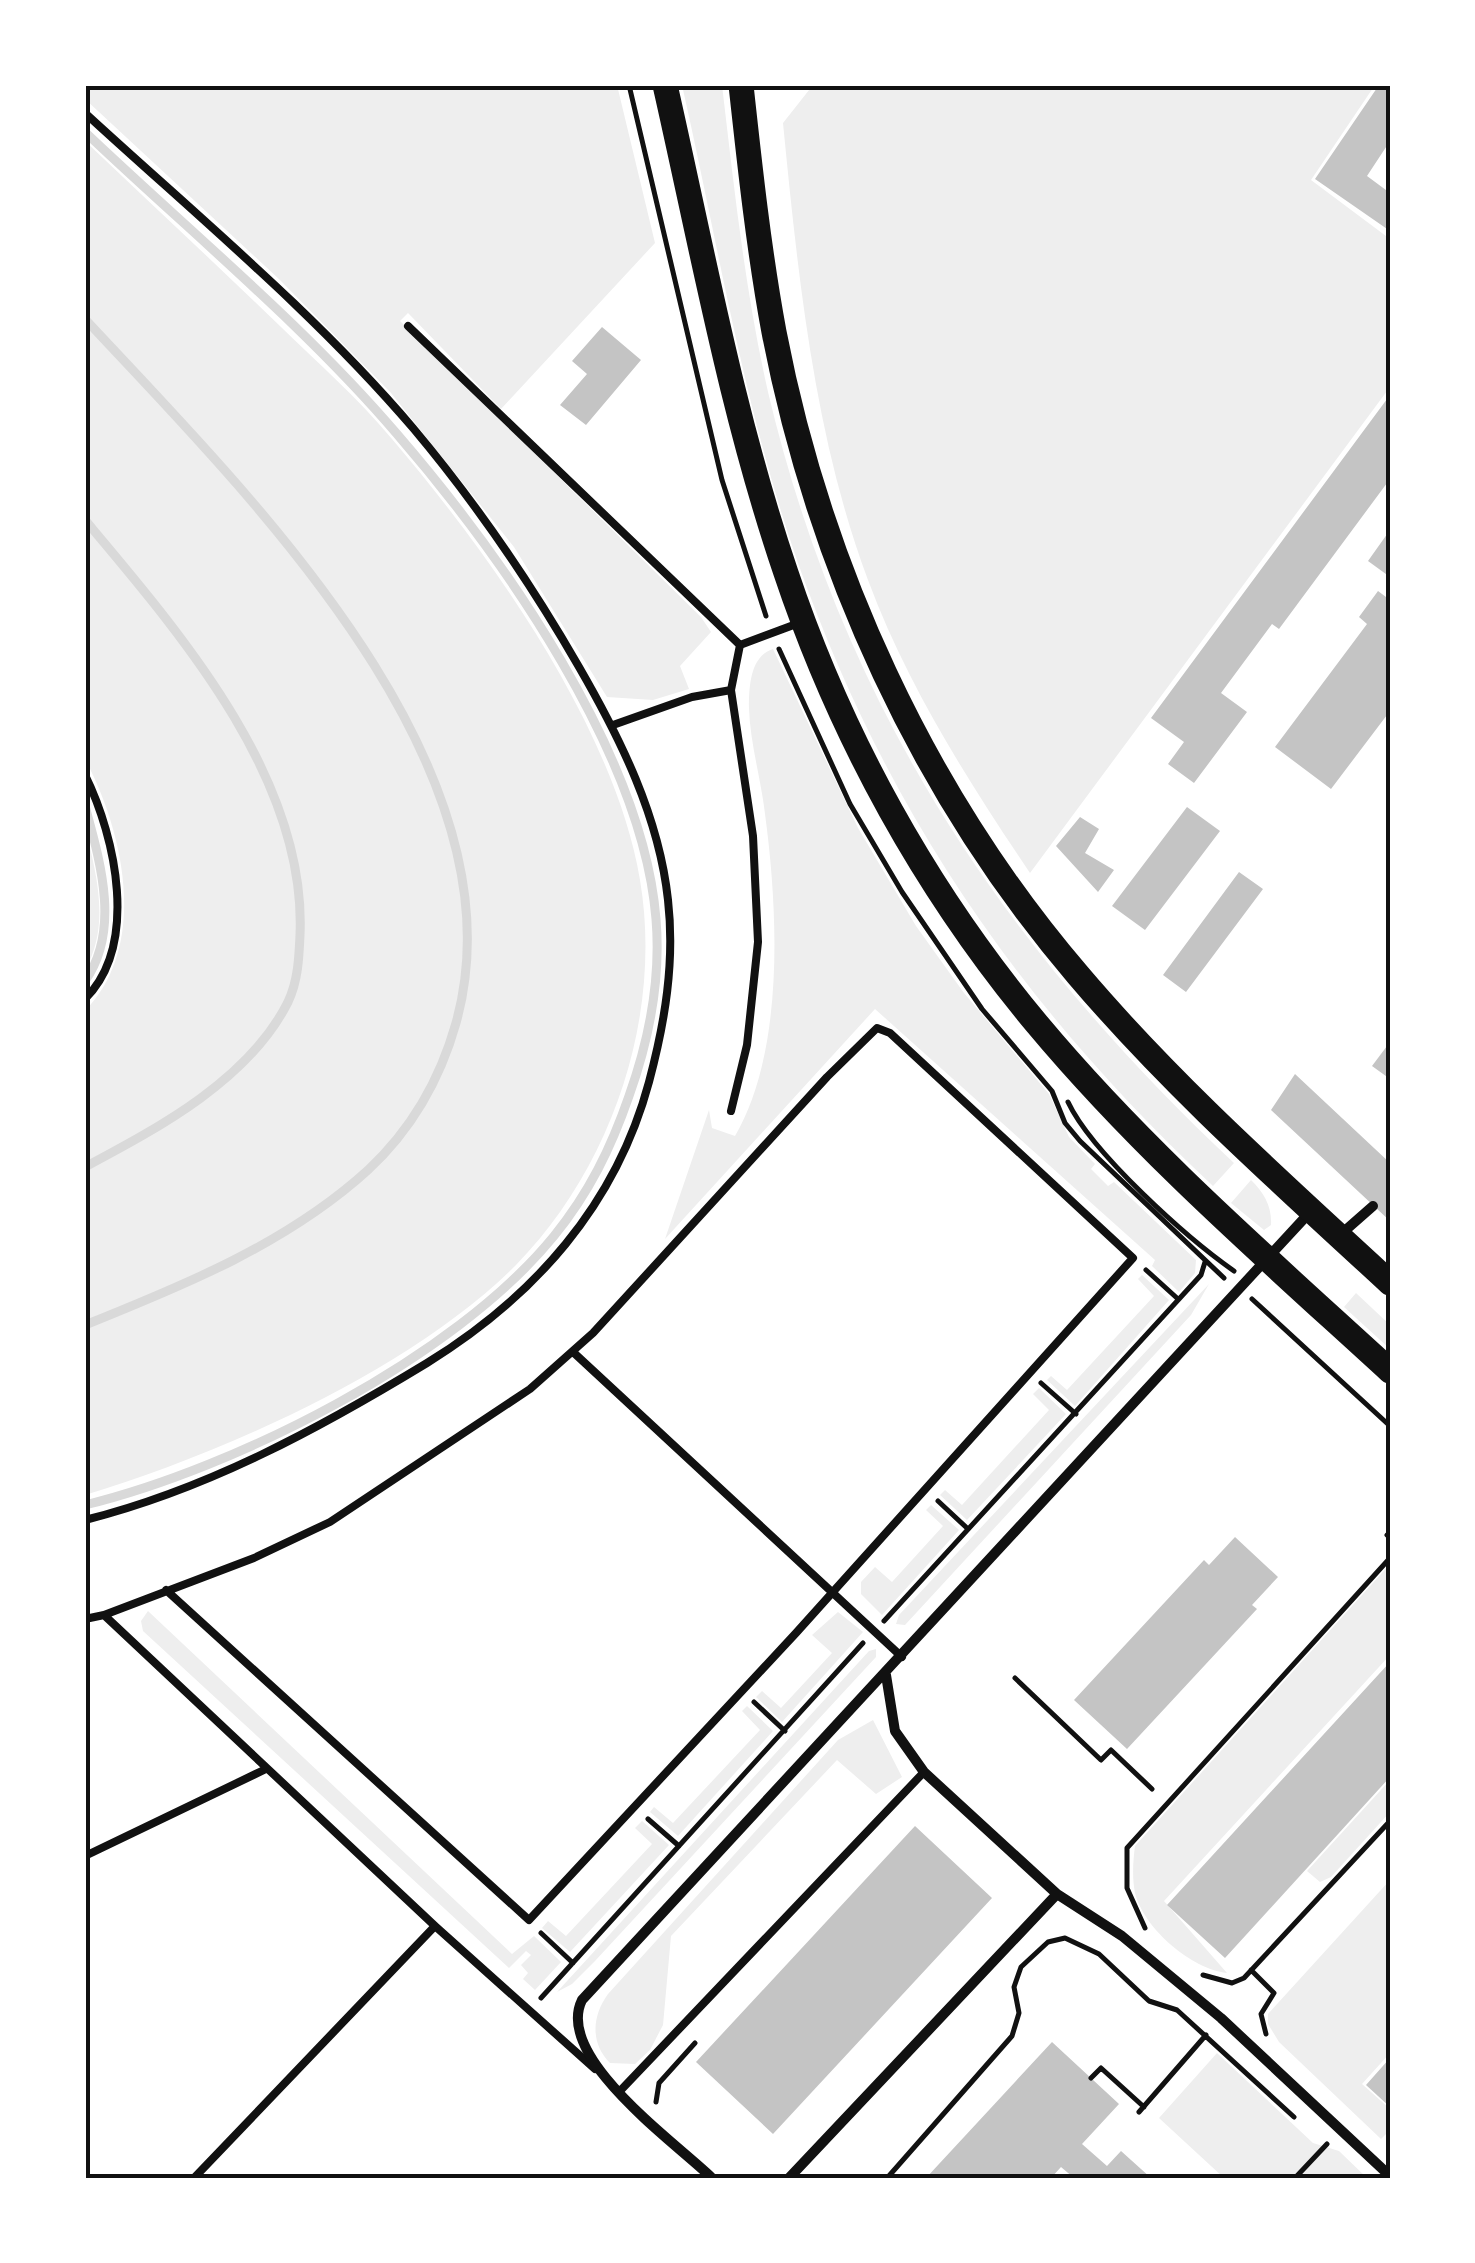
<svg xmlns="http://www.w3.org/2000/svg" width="1475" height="2263" font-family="'Libre Baskerville',serif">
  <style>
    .green { fill: #eee }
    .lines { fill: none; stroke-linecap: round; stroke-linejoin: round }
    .stream { stroke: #d9d9d9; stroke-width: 9 }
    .building { fill: #c4c4c4 }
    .path { stroke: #111; stroke-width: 5 }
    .service { stroke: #111; stroke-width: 8 }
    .minor { stroke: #111; stroke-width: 10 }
    .primary { stroke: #111; stroke-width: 25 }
    .neatline { fill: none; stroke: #111; stroke-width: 4 }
  </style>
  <rect width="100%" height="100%" fill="#fff"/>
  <path class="green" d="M 85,85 L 617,85 L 655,243 L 501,409 L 408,313 L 400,321 L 701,617 L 711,632 L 680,666 L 689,689 L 653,700 L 607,697 L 514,547 L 391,393 L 280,280 L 85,99 Z
    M 682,85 L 722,85 C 734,187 745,291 768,392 C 843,707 1001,944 1234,1163 L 1213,1186 C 1021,1006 886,812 798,563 C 744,409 718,244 682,85 Z
    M 813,85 L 1375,85 L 1311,180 L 1390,239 L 1390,387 L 1030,873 C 968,781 907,685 868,580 C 814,436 798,275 783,123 Z
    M 85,141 C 150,203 216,264 281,327 C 318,363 358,398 392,439 C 490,554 615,729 640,880 C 663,1016 612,1167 516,1265 C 412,1369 224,1453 85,1495 L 85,1011 C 149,945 124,833 85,759 Z
    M 773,649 L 858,828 L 916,926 L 964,993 L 1049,1094 L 1069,1137 L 1095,1164 L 1091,1169 L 1108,1186 L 1114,1182 L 1196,1260 L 1195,1273 L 1179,1292 L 1152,1266 L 1155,1260 L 875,1009 L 665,1239 L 709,1110 L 712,1128 L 735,1136 C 785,1050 778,910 765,814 C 761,779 750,743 749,708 C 749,687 750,656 773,649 Z
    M 85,826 C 96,874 111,924 85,970 Z
    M 1251,1180 C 1264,1193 1272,1206 1271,1225 L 1264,1230 L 1231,1203 Z
    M 1142,1275 L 1169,1300 L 1075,1406 L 1047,1380 L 1051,1376 L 1067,1390 L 1154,1296 L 1138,1279 Z
    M 1209,1284 L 1191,1315 L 905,1625 L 896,1624 L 899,1615 Z
    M 1356,1293 L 1390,1325 L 1390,1349 L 1344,1307 Z
    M 1039,1388 L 1066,1414 L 967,1520 L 940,1495 L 945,1490 L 962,1505 L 1049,1410 L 1033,1394 Z
    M 931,1505 L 959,1530 L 882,1615 L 861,1594 L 861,1582 L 875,1567 L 892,1582 L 943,1526 L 926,1510 Z
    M 1390,1564 L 1390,1655 L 1164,1901 L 1227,1973 C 1192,1969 1144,1929 1135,1893 C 1132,1878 1133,1861 1135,1846 Z
    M 148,1611 L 512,1954 L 534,1936 L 561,1962 L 535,1990 L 523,1979 L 528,1973 L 521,1965 L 531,1955 L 526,1951 L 509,1968 L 143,1631 L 141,1621 Z
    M 838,1612 L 863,1632 L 782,1722 L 756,1697 L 762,1691 L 781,1708 L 832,1653 L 812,1635 Z
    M 876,1649 L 876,1657 L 595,1961 L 572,1984 L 557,1992 L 869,1651 Z
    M 747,1706 L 773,1731 L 678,1836 L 650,1812 L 654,1807 L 673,1823 L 760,1730 L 742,1711 Z
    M 873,1720 L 902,1777 L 876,1794 L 837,1760 L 671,1936 L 663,2025 L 650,2050 L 635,2064 L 610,2063 C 590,2043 592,2016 608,1994 L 838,1740 Z
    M 1390,1780 L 1390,1812 L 1331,1877 L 1320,1882 L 1307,1871 Z
    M 642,1821 L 669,1845 L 570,1952 L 542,1928 L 548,1921 L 566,1936 L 652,1844 L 635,1828 Z
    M 1390,1880 L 1390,2053 L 1362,2084 L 1390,2109 L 1390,2130 L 1381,2139 L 1279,2042 L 1268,2024 L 1268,2014 Z
    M 1217,2053 L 1313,2143 L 1339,2151 L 1367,2178 L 1224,2178 L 1159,2118 Z"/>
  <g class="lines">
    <path class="stream" d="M 85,132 C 189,231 304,325 397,434 C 503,557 643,755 656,919 C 661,979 649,1040 629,1096 C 611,1148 589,1193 554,1236 C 455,1358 236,1468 85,1505
      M 85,319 C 244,490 528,766 456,1023 C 440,1080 412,1129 368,1170 C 288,1243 185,1285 85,1325
      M 85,520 C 180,633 307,779 300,935 C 299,958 298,981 288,1002 C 249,1080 158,1128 85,1167
      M 85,806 C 100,861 121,930 85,981"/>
  </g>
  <path class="building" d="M 1379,85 L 1390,85 L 1390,141 L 1367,176 L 1390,193 L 1390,231 L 1315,179 Z
    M 602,327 L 641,360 L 586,425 L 560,405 L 587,374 L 572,361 Z
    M 1390,395 L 1390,479 L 1279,629 L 1272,624 L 1221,693 L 1247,712 L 1194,783 L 1168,764 L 1184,742 L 1151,718 Z
    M 1390,530 L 1390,577 L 1368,561 Z
    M 1378,591 L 1390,600 L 1390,711 L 1331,789 L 1275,747 L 1367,624 L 1359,617 Z
    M 1187,807 L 1220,831 L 1145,930 L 1112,906 Z
    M 1080,817 L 1099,829 L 1085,853 L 1114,870 L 1098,892 L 1056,846 Z
    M 1239,872 L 1263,889 L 1186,992 L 1163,975 Z
    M 1390,1042 L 1390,1079 L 1372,1066 Z
    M 1295,1074 L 1390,1163 L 1390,1221 L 1271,1110 Z
    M 1235,1537 L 1278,1577 L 1252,1605 L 1257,1609 L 1127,1749 L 1074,1700 L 1204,1560 L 1209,1565 Z
    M 1390,1662 L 1390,1777 L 1225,1958 L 1167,1905 Z
    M 915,1826 L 992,1898 L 773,2134 L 696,2062 Z
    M 1052,2042 L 1119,2104 L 1082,2144 L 1107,2166 L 1121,2151 L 1151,2178 L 1074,2178 L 1061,2167 L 1051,2178 L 926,2178 Z
    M 1390,2058 L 1390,2107 L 1366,2085 Z"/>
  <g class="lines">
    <path class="path" d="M 629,85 L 722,480 L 766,616
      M 779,649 L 850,804 L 902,892 L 982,1009 L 1052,1091 L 1065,1123 L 1080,1141 L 1224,1278
      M 1068,1102 C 1092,1153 1187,1238 1234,1271
      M 1146,1270 L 1178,1299
      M 1252,1299 L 1390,1426
      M 1041,1383 L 1076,1414
      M 938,1501 L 968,1529
      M 1387,1535 L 1390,1538
      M 884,1621 L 1201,1275 L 1205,1262
      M 1015,1678 L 1101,1760 L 1111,1750 L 1152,1789
      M 754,1702 L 785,1731
      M 648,1819 L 679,1846
      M 1145,1928 L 1127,1888 L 1127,1848 L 1390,1558
      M 541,1933 L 573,1963
      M 1251,1970 L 1274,1993 L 1261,2014 L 1266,2034
      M 1203,1975 L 1232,1983 L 1244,1978 L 1390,1821
      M 541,1998 L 863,1643
      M 1091,2078 L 1101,2068 L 1144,2107
      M 656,2102 L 659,2083 L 695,2043
      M 1139,2112 L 1206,2035
      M 878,2178 L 888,2177 L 1012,2036 L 1019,2013 L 1014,1987 L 1021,1967 L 1048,1942 L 1065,1938 L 1099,1954 L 1149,2001 L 1177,2010 L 1294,2117
      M 1295,2178 L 1327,2144"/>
    <path class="service" d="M 85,113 C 196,215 315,313 413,428 C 476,503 530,582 579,667 C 620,738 659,816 668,900 C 675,962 665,1022 649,1082 C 616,1205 534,1297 427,1363 C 320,1428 208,1489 85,1520
      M 408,326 L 740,645 L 799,623
      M 613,725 L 692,697 L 731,690
      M 85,775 C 116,838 139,945 85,999
      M 731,1111 L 747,1045 L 758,942 L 753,836 L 731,690 L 740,645
      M 573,1352 L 902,1657
      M 104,1615 L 254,1558 L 330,1522 L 530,1389 L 593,1333 L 827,1077 L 877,1028 L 890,1033 L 1133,1258 L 796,1633 L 529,1920 L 166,1590
      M 85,1619 L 104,1615 L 435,1926 L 595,2069
      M 85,1856 L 266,1769
      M 620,2091 L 924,1772
      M 194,2178 L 435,1926"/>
    <path class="minor" d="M 1340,1235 L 1373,1206
      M 886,1675 L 895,1731 L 924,1772 L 1057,1894 L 1122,1936 L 1221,2018 L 1390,2176
      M 712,2178 C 675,2142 554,2057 582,2000 L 1311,1211
      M 789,2178 L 1057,1894"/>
    <path class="primary" d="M 665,85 C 702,248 732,415 786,573 C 841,737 926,891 1037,1024 C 1143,1151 1269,1260 1390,1371
      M 741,85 C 750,168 759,251 774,332 C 819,566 923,794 1078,975 C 1173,1087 1283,1184 1390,1283"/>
  </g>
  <rect width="1475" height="2263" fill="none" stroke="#ffffff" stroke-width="175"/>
  <rect x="88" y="88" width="1300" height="2088" class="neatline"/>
</svg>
